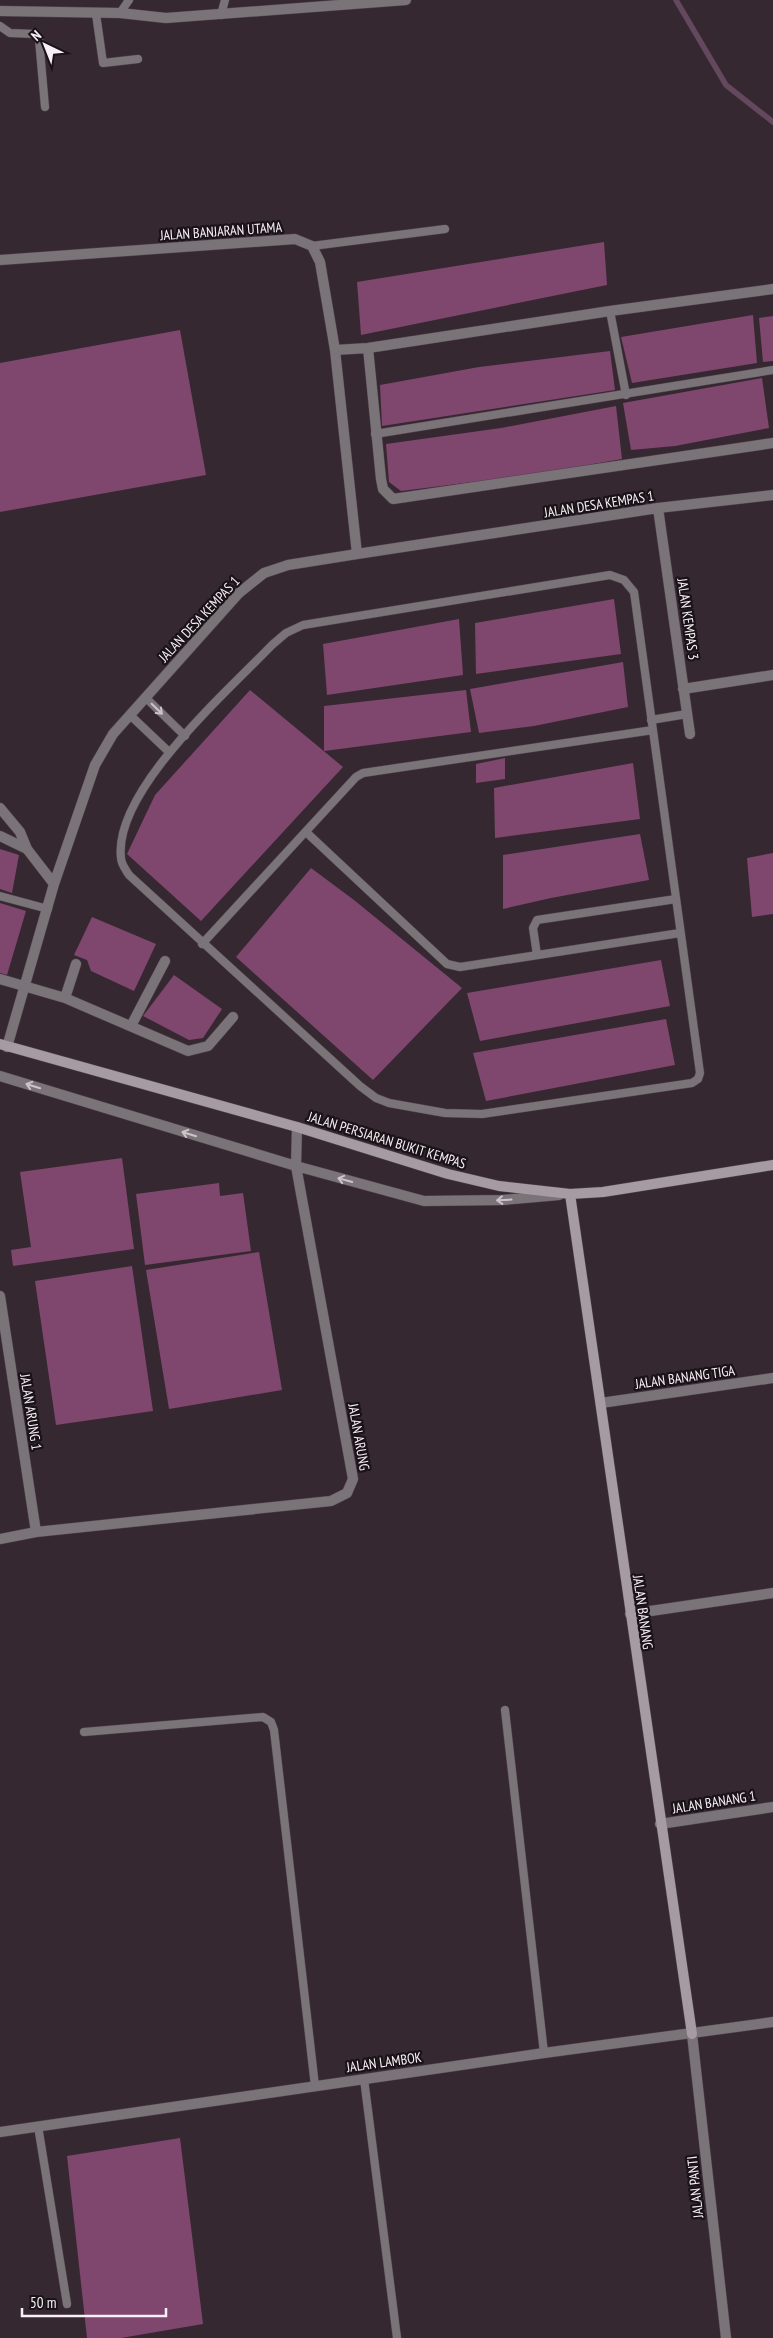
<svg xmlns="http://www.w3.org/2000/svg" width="773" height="2338" font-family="'PT Sans Narrow',sans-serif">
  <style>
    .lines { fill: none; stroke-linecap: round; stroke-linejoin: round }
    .stream { stroke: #64485d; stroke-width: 5.5 }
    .building { fill: #7f466e }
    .lane-casing { stroke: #51444d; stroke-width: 9 }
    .street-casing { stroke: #51444d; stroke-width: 11 }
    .secondary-casing { stroke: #51444d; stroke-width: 11 }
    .lane { stroke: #7a7378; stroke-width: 8 }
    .street { stroke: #7a7378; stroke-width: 10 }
    .secondary { stroke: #a69ba2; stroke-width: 10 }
    .oneway { stroke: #cdc4ca }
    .labels { text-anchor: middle; stroke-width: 4.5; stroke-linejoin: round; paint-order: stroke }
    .street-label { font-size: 14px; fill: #f9f0f6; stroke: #191317 }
  </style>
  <rect width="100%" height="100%" fill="#362831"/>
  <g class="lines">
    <path class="stream" d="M 676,0 L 726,85 L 773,122"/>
  </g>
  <path class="building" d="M 604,242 L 607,285 L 361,335 L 357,282 Z
    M 753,315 L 757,363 L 632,383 L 621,337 Z
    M 773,316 L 773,361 L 763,362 L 759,318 Z
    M 180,330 L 206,475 L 0,512 L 0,363 Z
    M 610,351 L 615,390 L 382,426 L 380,385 L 479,367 Z
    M 762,378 L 769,428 L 675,446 L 631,450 L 623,403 Z
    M 616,406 L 622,459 L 537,474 L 401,491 L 389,482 L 386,444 L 501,428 Z
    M 614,599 L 621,654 L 476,674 L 475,623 Z
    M 459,619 L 463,675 L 327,695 L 323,644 Z
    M 623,662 L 628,707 L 534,726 L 479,733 L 470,689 Z
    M 250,690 L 343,767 L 201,921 L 127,854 L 155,795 Z
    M 466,690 L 471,732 L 324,751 L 324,706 Z
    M 505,758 L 505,779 L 476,783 L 476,764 Z
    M 633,763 L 640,819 L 495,838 L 494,788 Z
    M 640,834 L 649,880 L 551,898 L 503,909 L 503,855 Z
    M 0,849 L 19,855 L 12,893 L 0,889 Z
    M 773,853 L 773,914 L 752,917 L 747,858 Z
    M 311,868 L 354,900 L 462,988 L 373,1080 L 236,957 Z
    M 0,903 L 26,911 L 7,975 L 0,973 Z
    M 92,917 L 156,944 L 134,991 L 91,971 L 87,960 L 74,955 Z
    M 661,960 L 670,1006 L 480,1041 L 467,993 Z
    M 174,975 L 222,1009 L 203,1038 L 189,1040 L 143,1016 Z
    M 666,1019 L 675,1065 L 486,1101 L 473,1053 Z
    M 122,1158 L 134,1249 L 13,1266 L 11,1250 L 31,1247 L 20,1172 Z
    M 219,1183 L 220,1196 L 243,1193 L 251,1251 L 145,1265 L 136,1194 Z
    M 259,1252 L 282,1390 L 169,1409 L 146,1270 Z
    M 132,1266 L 153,1411 L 56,1425 L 35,1281 Z
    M 180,2138 L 203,2324 L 121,2338 L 87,2338 L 67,2156 Z"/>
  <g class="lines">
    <defs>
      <path id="lane" d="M 120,13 L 129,0
        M 96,14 L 103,63 L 138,59
        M 221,15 L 225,0
        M 0,26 L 10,33 L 35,34 L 39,39 L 45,107
        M 312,246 L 445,229
        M 610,311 L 626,395
        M 375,434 L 773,370
        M 610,575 L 624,580 L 634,592 L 700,1073 L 698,1079 L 692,1083 L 482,1114 L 445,1113 L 389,1103 L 376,1098 L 360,1086 L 129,875 C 126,870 121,864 121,858 C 113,791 228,691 272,645 L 286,633 L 303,625 Z
        M 145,697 L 185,736
        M 130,715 L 169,752
        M 651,720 L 687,714
        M 306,832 L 447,964 L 460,967 L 680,933
        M 0,896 L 48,909
        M 202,944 L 356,777 L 363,773 L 653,730
        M 537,955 L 533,928 L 537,920 L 676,899
        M 505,1710 L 544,2053
        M 84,1732 L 263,1717 L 271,1722 L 274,1730 L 315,2086
        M 364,2079 L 397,2338
        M 38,2126 L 67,2304"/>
      <path id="street" d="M 0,11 L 120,13 L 166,18 L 406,0
        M 0,260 L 295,239 L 312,246 L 320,262 L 335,350 L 357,554
        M 368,348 L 381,479 L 383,489 L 393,499 L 773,443
        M 335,350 L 368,348 L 610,311 L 773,289
        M 658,508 L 690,734
        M 683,689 L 773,675
        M 0,808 L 20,832 L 27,849 L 54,884
        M 0,836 L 27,849
        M 0,979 L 65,998 L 76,964
        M 65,998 L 188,1051 L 208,1046 L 233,1017
        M 131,1026 L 165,961
        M 7,1047 L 54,884 L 95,765 L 113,734 L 239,593 L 264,573 L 288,565 L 357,554 L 658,508 L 773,495
        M 0,1076 L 296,1166 L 424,1201 L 503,1200 L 559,1195
        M 0,1296 L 36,1532
        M 601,1403 L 773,1378
        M 0,1539 L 36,1532 L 331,1501 L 347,1493 L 353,1479 L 296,1166 L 297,1127
        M 630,1614 L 773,1593
        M 660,1824 L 773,1807
        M 692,2034 L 726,2338
        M 0,2132 L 544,2053 L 773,2022"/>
      <path id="secondary" d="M 0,1044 L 297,1127 L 448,1174 L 499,1186 L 570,1194 L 603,1192 L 773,1165
        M 570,1194 L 692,2034"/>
    </defs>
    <use href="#lane" class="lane-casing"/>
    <use href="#street" class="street-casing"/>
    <use href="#secondary" class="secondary-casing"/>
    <use href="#lane" class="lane"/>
    <use href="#street" class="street"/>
    <use href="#secondary" class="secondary"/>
  </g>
  <defs><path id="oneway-shaft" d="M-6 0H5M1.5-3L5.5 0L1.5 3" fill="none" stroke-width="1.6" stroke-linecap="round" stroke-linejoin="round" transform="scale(1.25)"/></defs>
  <g class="oneway">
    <use href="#oneway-shaft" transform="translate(157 709) rotate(44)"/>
    <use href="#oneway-shaft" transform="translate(33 1086) rotate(-163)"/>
    <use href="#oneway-shaft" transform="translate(189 1134) rotate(-163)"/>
    <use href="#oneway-shaft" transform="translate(345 1180) rotate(-165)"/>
    <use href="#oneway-shaft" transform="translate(504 1200) rotate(177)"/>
  </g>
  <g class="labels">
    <g class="street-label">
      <text transform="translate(221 231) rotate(-4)" y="5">JALAN BANJARAN UTAMA</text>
      <text transform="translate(599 504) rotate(-9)" y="5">JALAN DESA KEMPAS 1</text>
      <text transform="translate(199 619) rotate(-47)" y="5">JALAN DESA KEMPAS 1</text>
      <text transform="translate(688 619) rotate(82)" y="5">JALAN KEMPAS 3</text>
      <text transform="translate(387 1140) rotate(17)" y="5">JALAN PERSIARAN BUKIT KEMPAS</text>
      <text transform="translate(685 1377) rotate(-8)" y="5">JALAN BANANG TIGA</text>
      <text transform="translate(31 1412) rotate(81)" y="5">JALAN ARUNG 1</text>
      <text transform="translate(359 1437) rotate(80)" y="5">JALAN ARUNG</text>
      <text transform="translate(643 1612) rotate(82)" y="5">JALAN BANANG</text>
      <text transform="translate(714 1802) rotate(-9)" y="5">JALAN BANANG 1</text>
      <text transform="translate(384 2062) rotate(-8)" y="5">JALAN LAMBOK</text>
      <text transform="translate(695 2187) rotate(-96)" y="5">JALAN PANTI</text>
    </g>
  </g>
  <g transform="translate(45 45) rotate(317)" stroke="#191317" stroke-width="4" paint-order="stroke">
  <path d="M0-4L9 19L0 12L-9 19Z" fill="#f9f0f6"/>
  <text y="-8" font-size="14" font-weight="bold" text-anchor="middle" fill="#f9f0f6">N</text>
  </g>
  <path d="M22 2308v8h144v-8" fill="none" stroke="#f9f0f6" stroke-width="2.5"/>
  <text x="30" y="2308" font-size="15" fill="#f9f0f6" stroke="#191317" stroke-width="4" paint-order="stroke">50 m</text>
</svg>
